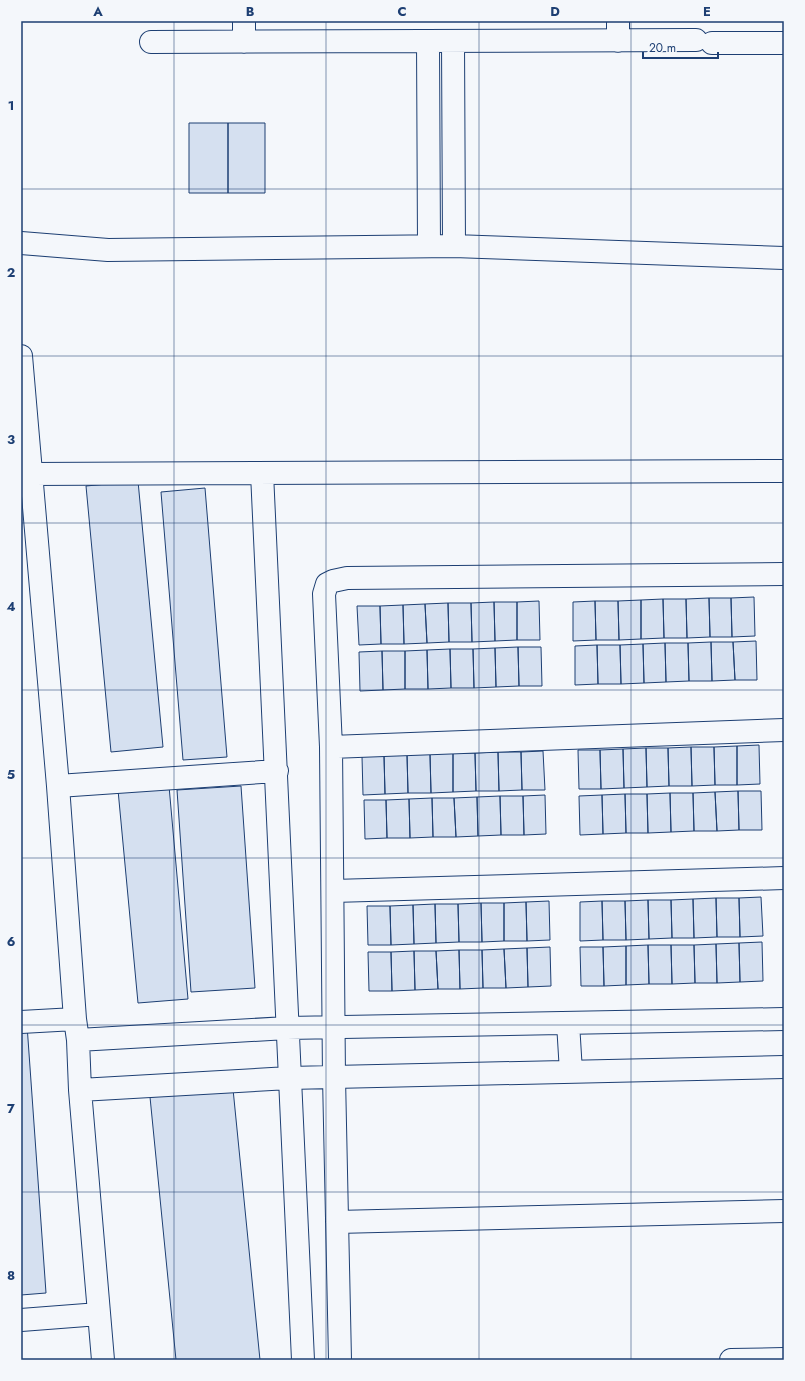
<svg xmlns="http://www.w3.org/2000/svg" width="805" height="1381" font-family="Jost,sans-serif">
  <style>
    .building { fill: #d5e0f0; stroke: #1d3f73 }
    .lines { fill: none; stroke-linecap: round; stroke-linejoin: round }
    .minor-casing { stroke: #1d3f73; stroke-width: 24 }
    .minor { stroke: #f4f7fb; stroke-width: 22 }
    .grid { fill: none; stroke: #1d3f73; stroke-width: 1; stroke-opacity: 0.55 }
    .neatline { fill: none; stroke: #1d3f73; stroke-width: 1.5 }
    .grid-label { font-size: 13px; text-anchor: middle; font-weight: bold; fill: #1d3f73 }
  </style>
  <rect width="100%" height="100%" fill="#f4f7fb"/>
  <path class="building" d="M 189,123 L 228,123 L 228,193 L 189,193 Z
    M 228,123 L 265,123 L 265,193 L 228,193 Z
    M 138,481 L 163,747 L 111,752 L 86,486 Z
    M 205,488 L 227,757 L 183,760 L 161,492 Z
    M 754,597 L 755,636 L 732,637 L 731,598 Z
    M 709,598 L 731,598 L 732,637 L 710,637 Z
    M 709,598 L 710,637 L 687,638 L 686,599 Z
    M 663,599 L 664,638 L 641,639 L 641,600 Z
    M 663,599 L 686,599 L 687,638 L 664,638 Z
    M 641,600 L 641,639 L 619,640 L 618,601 Z
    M 539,601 L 540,640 L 517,640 L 517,602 Z
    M 595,601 L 596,640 L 573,641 L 573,602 Z
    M 595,601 L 618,601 L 619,640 L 596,640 Z
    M 494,602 L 495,641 L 472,642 L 471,603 Z
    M 494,602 L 517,602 L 517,640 L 495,641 Z
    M 448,603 L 449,642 L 427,643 L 425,604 Z
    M 448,603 L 471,603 L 472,642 L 449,642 Z
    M 425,604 L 427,643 L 404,644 L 403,605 Z
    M 403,605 L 404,644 L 381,644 L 380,606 Z
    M 357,606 L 380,606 L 381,644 L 359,645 Z
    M 756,641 L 757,680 L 735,680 L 733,642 Z
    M 711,642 L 712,681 L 689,681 L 688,643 Z
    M 711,642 L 733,642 L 735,680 L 712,681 Z
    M 665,643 L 688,643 L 689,681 L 666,682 Z
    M 665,643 L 666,682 L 644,683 L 643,644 Z
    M 643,644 L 644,683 L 621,684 L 620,645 Z
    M 597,645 L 598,684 L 575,685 L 575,646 Z
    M 597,645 L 620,645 L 621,684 L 598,684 Z
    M 518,647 L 541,647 L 542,686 L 519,686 Z
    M 518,647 L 519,686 L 496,687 L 495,648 Z
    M 495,648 L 496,687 L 474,688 L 473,649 Z
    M 450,649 L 473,649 L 474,688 L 451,688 Z
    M 450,649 L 451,688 L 428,689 L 427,650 Z
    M 427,650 L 428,689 L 405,689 L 405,651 Z
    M 382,651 L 405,651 L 405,689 L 383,690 Z
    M 382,651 L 383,690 L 360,691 L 359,652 Z
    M 759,745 L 760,784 L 737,785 L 737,746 Z
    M 737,746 L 737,785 L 715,785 L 714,747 Z
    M 691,747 L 692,786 L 669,786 L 668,748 Z
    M 691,747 L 714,747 L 715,785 L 692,786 Z
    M 646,748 L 647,787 L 624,788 L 623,749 Z
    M 646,748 L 668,748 L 669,786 L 647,787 Z
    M 623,749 L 624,788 L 601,789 L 600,750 Z
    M 578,750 L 600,750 L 601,789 L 579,789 Z
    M 543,751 L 545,790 L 522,790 L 521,752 Z
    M 498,752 L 499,791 L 476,791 L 475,753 Z
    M 498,752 L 521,752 L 522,790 L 499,791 Z
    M 453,753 L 475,753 L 476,791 L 453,792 Z
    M 453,753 L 453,792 L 431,793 L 430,754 Z
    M 407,754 L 408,793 L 385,794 L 384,755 Z
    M 407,754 L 430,754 L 431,793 L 408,793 Z
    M 384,755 L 385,794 L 363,795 L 362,756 Z
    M 169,786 L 188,999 L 138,1003 L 118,790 Z
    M 241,786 L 255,988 L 191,992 L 177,790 Z
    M 738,791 L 761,791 L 762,830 L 739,830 Z
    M 738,791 L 739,830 L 717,831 L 715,792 Z
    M 715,792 L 717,831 L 694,831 L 693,793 Z
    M 670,793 L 693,793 L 694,831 L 671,832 Z
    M 670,793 L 671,832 L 648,833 L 647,794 Z
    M 625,794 L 626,833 L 603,834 L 602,795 Z
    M 625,794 L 647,794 L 648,833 L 626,833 Z
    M 545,795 L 546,834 L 524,835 L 523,796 Z
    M 602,795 L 603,834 L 580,835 L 579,796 Z
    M 500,796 L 501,835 L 478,836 L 477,797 Z
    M 500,796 L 523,796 L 524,835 L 501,835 Z
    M 477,797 L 478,836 L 456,837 L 454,798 Z
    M 432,798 L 454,798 L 456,837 L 433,837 Z
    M 432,798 L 433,837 L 410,838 L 409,799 Z
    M 409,799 L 410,838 L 387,838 L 386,800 Z
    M 364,800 L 386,800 L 387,838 L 365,839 Z
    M 761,897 L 763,936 L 740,937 L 739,898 Z
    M 716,898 L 717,937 L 694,938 L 693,899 Z
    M 716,898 L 739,898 L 740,937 L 717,937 Z
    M 693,899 L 694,938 L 672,938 L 671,900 Z
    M 648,900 L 671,900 L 672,938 L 649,939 Z
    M 648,900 L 649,939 L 626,940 L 625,901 Z
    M 549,901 L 550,940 L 527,941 L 526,902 Z
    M 602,901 L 603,940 L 580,941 L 580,902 Z
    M 602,901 L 625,901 L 626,940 L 603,940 Z
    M 526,902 L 527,941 L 504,941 L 504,903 Z
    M 481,903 L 482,942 L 459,942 L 458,904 Z
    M 481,903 L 504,903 L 504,941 L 482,942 Z
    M 435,904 L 458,904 L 459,942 L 436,943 Z
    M 435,904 L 436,943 L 414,944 L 413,905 Z
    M 413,905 L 414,944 L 391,945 L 390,906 Z
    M 367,906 L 390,906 L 391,945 L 368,945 Z
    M 762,942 L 763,981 L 740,982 L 739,943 Z
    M 739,943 L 740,982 L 717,983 L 716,944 Z
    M 716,944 L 717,983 L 695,983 L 694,945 Z
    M 648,945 L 649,984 L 626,985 L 626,946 Z
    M 648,945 L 671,945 L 672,984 L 649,984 Z
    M 671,945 L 694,945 L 695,983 L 672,984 Z
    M 626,946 L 626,985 L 604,986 L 603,947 Z
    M 550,947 L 551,986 L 528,987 L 527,948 Z
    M 580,947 L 603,947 L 604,986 L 581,986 Z
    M 527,948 L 528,987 L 506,988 L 504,949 Z
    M 504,949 L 506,988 L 483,988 L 482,950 Z
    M 459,950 L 460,989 L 438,989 L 436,951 Z
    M 459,950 L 482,950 L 483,988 L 460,989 Z
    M 414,951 L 415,990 L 392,991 L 391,952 Z
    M 414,951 L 436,951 L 438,989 L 415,990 Z
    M 368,952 L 391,952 L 392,991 L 369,991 Z
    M 27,1025 L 46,1293 L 21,1295 L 21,1026 Z
    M 233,1089 L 260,1360 L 176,1360 L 150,1097 Z"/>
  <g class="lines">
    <defs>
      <path id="minor" d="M 244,21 L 244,42
        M 618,21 L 618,41
        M 428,41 L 429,246
        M 453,41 L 454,246
        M 151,42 L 696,40
        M 712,43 L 784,43
        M 21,243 L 108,250 L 454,246 L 784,258
        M 21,356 L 58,786 L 75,1019 L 78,1040 L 80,1090 L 103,1360
        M 262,473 C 277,768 288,1064 303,1360
        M 31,474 L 784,471
        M 784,574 L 347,578 L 333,581 L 327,584 L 324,594 L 331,747 L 784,730
        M 331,747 L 334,1077 L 340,1360
        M 58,786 L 277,771
        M 333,891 L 784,878
        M 21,1022 L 75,1019
        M 568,1023 L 571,1072
        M 78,1040 L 287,1028 L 784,1019
        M 80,1090 L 289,1078 L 784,1067
        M 337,1222 L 784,1211
        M 21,1320 L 99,1314
        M 731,1360 L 784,1359"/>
    </defs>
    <use href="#minor" class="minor-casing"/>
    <use href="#minor" class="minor"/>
  </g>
  <path class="grid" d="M 174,21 L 174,1360M 326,21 L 326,1360M 479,21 L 479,1360M 631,21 L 631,1360M 21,189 L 784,189M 21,356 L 784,356M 21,523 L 784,523M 21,690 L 784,690M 21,858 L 784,858M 21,1025 L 784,1025M 21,1192 L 784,1192"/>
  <rect width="805" height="1381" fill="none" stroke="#f4f7fb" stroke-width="44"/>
  <path d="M643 52v6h75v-6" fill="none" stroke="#1d3f73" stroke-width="2"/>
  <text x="649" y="52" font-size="12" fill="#1d3f73" stroke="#f4f7fb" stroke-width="3" paint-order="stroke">20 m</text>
  <rect x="22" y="22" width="761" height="1337" class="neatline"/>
  <g class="grid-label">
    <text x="98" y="16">A</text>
    <text x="250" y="16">B</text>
    <text x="402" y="16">C</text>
    <text x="555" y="16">D</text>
    <text x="707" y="16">E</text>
    <text x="11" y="110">1</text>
    <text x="11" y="277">2</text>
    <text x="11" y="444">3</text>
    <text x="11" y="611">4</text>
    <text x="11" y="779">5</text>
    <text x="11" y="946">6</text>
    <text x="11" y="1113">7</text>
    <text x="11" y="1280">8</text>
  </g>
</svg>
